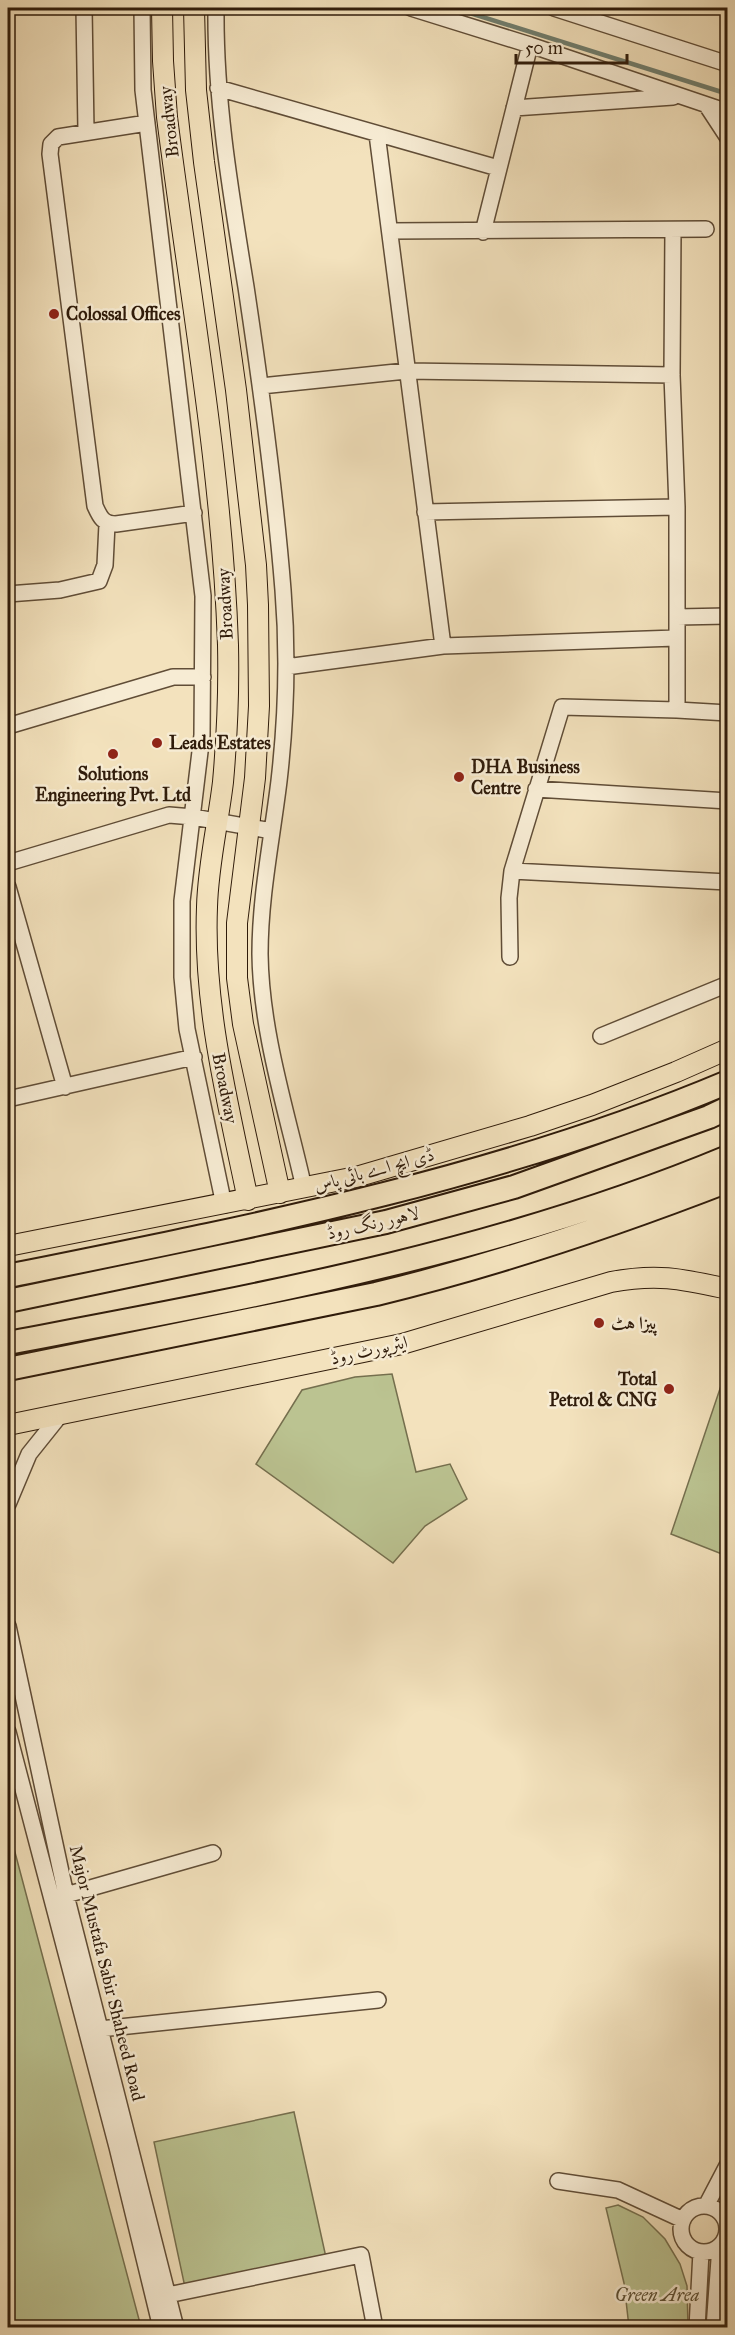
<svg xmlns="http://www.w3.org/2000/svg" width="735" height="2335" font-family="'IM FELL Great Primer',Amiri,serif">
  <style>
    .green { fill: #bbc391; stroke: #756f4e; stroke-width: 1.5 }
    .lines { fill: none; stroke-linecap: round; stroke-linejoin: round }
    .stream { stroke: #707d6d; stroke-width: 4.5 }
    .minor-casing { stroke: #604d37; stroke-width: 18 }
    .major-casing { stroke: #2f1b0a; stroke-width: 22 }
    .highway-casing { stroke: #2f1b0a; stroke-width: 26 }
    .minor { stroke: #f7ecd4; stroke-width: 15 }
    .major { stroke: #f3e2bd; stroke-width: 20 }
    .highway { stroke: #f3e2bd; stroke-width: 22 }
    .poi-dot { fill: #8f2418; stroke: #f7ecd4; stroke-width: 2 }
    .labels { text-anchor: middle; stroke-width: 5; stroke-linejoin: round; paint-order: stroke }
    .street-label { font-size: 18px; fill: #2f1b0a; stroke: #f7ecd4 }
    .poi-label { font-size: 18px; font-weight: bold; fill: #2f1b0a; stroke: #f7ecd4; text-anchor: start }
    .park-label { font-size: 18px; font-style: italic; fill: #594d32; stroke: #f7ecd4 }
  </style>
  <rect width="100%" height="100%" fill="#f3e2bd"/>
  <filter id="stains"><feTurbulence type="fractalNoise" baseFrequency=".00333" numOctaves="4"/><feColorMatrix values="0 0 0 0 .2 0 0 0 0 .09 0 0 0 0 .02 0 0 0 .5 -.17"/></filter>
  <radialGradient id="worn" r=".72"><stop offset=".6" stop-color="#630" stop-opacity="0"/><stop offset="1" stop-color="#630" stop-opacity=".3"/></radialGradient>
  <path class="green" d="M 727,1368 L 728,1556 L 727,1556 L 671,1534 Z
    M 392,1374 L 416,1472 L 450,1464 L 467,1499 L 425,1526 L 393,1563 L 256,1464 L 302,1390 L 355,1377 Z
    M 8,1826 L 141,2327 L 8,2327 Z
    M 294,2112 L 327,2262 L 186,2292 L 154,2142 Z
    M 618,2205 L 643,2217 L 665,2239 L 680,2264 L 687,2286 L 688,2327 L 629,2327 L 624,2283 L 606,2208 Z
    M 727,2255 L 727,2327 L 721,2328 L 726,2256 Z"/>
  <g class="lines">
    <path class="stream" d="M 454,8 L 728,94"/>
    <defs>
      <path id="minor" d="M 84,8 L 86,131
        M 142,8 L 143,90 L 203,596 L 202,735 L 182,901 L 182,977 L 187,1029 L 224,1205
        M 216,8 C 215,102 231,194 246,287 C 261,387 275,489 283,590 C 288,651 286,720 279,781 C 272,839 260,896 260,954 C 261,1033 287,1112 304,1188
        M 411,8 L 530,45 L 728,112
        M 554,8 L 728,64
        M 218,88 L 498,168
        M 707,106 L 728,138
        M 514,108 L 673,97
        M 147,123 L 58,137 L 51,144 L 50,154 L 95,506 C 100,517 103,524 116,524 L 194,513
        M 377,134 L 443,646
        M 390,231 L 706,229
        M 483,232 L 530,45
        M 261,386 L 406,371 L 672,375
        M 425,512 L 677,507
        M 8,594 L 60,590 L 99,581 L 105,565 L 107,524
        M 677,617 L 728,616
        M 286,667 L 443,646 L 676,638
        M 677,710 L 728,713
        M 8,726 L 173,677 L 203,677
        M 536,789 L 728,801
        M 8,863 L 169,815 L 193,817 L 272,831
        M 512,871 L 728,882
        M 8,887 L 65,1087
        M 510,957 L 509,898 L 512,871 L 562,707 L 677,710 L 677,507 L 672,375 L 673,230
        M 601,1036 L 728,984
        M 8,1099 L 194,1057
        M 8,1504 L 29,1454 L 61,1414
        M 8,1626 L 66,1895 L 176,2328
        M 8,1732 L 117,2147 L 161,2328
        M 66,1895 L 213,1853
        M 100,2029 L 378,2000
        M 558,2181 L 618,2190 L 683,2220
        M 706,2206 L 728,2164
        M681 2229a23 23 0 1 1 46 0a23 23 0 1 1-46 0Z
        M 168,2295 L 361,2255 L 375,2328
        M 697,2328 L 701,2252
        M 714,2328 L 720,2246"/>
      <path id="major" d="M 162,8 L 163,61 L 167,117 C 189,292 222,468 228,645 C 229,690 227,737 223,782 C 218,824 208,865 207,907 C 203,1007 228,1103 248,1200
        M 194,8 L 196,90 L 204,162 L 236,390 L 256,565 L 258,605 L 259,706 L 255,778 L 237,923 L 237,978 L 243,1024 L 280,1193
        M 8,1246 L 356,1177 L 530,1126 L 592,1105 L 676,1072 L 728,1049
        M 8,1425 L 402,1344 L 611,1282 C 658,1273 682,1279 728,1289"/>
      <path id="highway" d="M 8,1276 C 251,1227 498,1179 728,1082
        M 8,1301 L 386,1222 L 514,1187 L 709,1117 L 728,1108
        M 8,1343 C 251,1297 498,1253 728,1157
        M 8,1369 L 376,1294 C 496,1265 612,1226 728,1181"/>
    </defs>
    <use href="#minor" class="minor-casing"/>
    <use href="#major" class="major-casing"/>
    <use href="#highway" class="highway-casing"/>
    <use href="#minor" class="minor"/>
    <use href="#major" class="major"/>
    <use href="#highway" class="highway"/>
  </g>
  <g class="poi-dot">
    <circle cx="54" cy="314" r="6"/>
    <circle cx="157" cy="743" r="6"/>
    <circle cx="113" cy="754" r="6"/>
    <circle cx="459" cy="777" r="6"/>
    <circle cx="599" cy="1323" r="6"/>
    <circle cx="669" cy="1389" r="6"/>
  </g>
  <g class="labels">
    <g class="street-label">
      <text transform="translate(169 122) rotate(-96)" y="6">Broadway</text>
      <text transform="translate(225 604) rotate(-93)" y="6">Broadway</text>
      <text transform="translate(225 1088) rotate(79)" y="6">Broadway</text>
      <text transform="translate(374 1170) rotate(-15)" y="6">ڈی ایچ اے بائی پاس</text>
      <text transform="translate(373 1223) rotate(-13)" y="6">لاہور رنگ روڈ</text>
      <text transform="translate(369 1350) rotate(-13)" y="6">ایئرپورٹ روڈ</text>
      <text transform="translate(107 1973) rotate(76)" y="6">Major Mustafa Sabir Shaheed Road</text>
    </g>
    <g class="poi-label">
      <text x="66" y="320">Colossal Offices</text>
      <text x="169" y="749">Leads Estates</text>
      <text x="471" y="773">DHA Business<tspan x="471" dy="21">Centre</tspan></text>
      <text x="113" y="780" text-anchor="middle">Solutions<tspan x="113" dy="21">Engineering Pvt. Ltd</tspan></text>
      <text x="611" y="1329">پیزا ہٹ</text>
      <text x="657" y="1385" text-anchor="end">Total<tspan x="657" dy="21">Petrol &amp; CNG</tspan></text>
    </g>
    <g class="park-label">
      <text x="657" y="2301">Green Area</text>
    </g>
  </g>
  <rect width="735" height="2335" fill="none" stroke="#f3e2bd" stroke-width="30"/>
  <rect x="9" y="9" width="717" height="2317" fill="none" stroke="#2f1b0a" stroke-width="3"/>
  <rect x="15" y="15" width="705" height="2305" fill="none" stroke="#2f1b0a" stroke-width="1.5"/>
  <path d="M516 54v9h111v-9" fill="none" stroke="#2f1b0a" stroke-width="3"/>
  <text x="525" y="54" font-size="18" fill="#2f1b0a" stroke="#f7ecd4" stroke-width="4.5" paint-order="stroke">50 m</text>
  <rect width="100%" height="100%" filter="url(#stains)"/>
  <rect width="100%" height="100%" fill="url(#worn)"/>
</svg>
